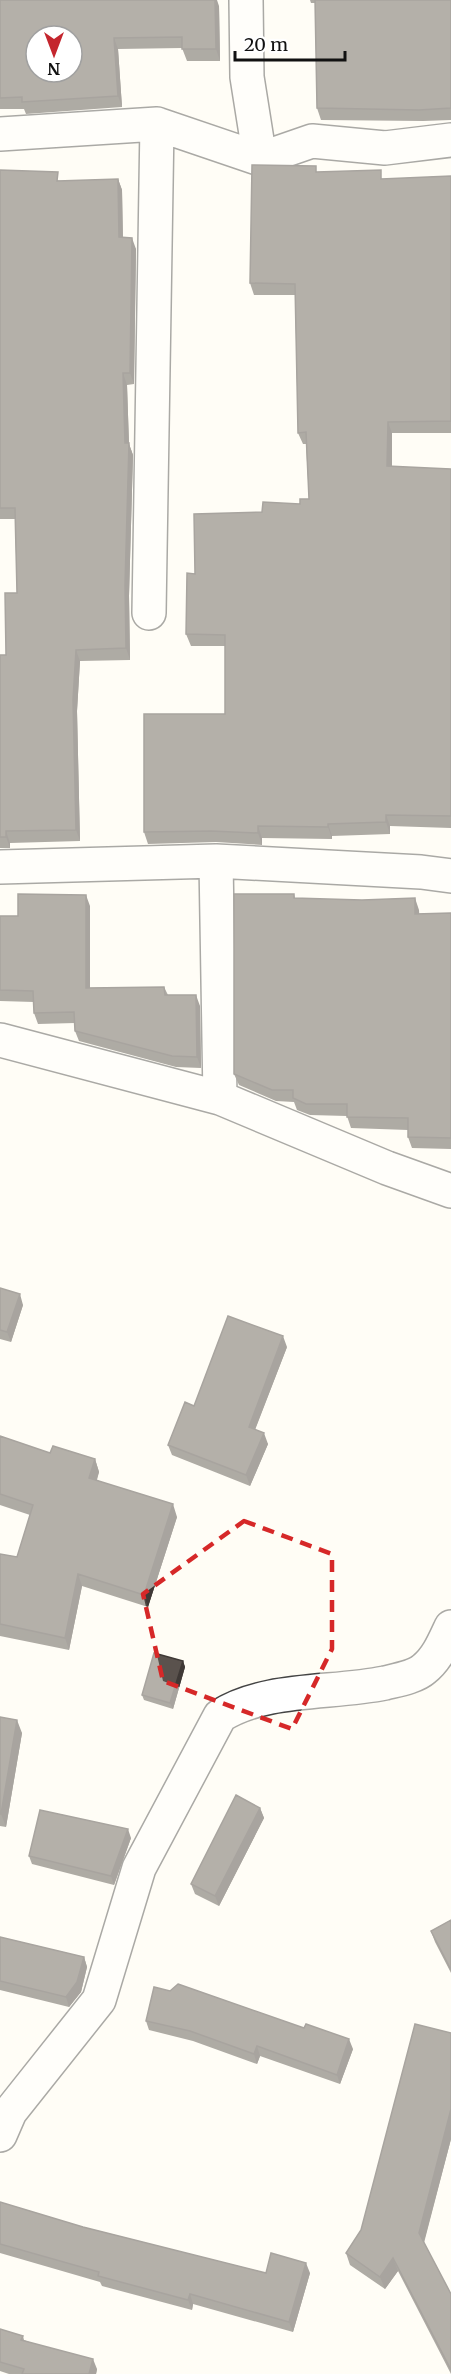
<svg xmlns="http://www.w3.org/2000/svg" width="451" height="2374" font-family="Merriweather,serif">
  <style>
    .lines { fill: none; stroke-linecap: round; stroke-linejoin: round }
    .minor-casing { stroke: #444; stroke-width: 36 }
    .minor { stroke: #fff; stroke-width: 33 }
    .wall { fill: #4d4742 }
    .shaded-wall { fill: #3f3936 }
    .building { fill: #5a524d; stroke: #3f3936; stroke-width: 1.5; fill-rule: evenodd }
    .marked { fill: none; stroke: #d62828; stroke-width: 4.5; stroke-dasharray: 12 8; stroke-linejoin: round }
  </style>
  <rect width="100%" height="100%" fill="#fffdf5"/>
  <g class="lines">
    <defs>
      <path id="minor" d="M 246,0 L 247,77 L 260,159
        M 0,134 L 157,124 L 260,159 L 312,141 L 385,148 L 451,140
        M 149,613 L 157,124
        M 216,861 L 220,1098
        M 0,867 L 216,861 L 421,872 L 451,876
        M 0,1040 L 220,1098 L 387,1168 L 451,1191
        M 0,2135 L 10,2112 L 99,2000 L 139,1868 L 220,1716 C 265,1687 332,1694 385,1683 C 397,1680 415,1677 424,1669 C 437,1659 444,1642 451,1627"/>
    </defs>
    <use href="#minor" class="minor-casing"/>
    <use href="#minor" class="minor"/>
  </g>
  <path class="wall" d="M 0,0 L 219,6 L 220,61 L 187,61 L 182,48 L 118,49 L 122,107 L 26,114 L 24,109 L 0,109 Z
    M 310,0 L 451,0 L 451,120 L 423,121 L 321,120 L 317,108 L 315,3 L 311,3 Z
    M 0,170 L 61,181 L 118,179 L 122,190 L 123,238 L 136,249 L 134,384 L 127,385 L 129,444 L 133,455 L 129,596 L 130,660 L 80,661 L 77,711 L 80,841 L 10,843 L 10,848 L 0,848 L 0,655 L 6,655 L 17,593 L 15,519 L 0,519 Z
    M 318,172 L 384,179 L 451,176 L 451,433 L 392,433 L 392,467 L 451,469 L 451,828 L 390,826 L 390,834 L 332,836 L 332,839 L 262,838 L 262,845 L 216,842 L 148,844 L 144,832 L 225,714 L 225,646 L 191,646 L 186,634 L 195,574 L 262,512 L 300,504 L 309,499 L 306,444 L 303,444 L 298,433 L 295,295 L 254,295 L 250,283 Z
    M 294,894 L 295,898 L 419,910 L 419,914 L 451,913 L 451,1149 L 412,1148 L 408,1137 L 408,1130 L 351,1128 L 347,1116 L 310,1115 L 297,1110 L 294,1102 L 276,1101 L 239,1085 L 234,1074 Z
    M 90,906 L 90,988 L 164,987 L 168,995 L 200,1006 L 201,1068 L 176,1067 L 79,1041 L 75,1031 L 75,1023 L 38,1024 L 34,1013 L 34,1002 L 0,1001 L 0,916 L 18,916 Z
    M 0,1288 L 23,1305 L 11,1342 L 0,1339 Z
    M 287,1347 L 255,1430 L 268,1444 L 250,1486 L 172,1455 L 168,1445 L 194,1406 Z
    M 0,1436 L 50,1453 L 95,1459 L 99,1472 L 97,1480 L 177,1517 L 148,1607 L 82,1586 L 69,1650 L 0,1636 L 0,1554 L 17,1557 L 30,1515 L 0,1505 Z
    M 183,1661 L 185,1667 L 173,1709 L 144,1700 L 142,1695 Z
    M 0,1717 L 22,1733 L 6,1827 L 0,1826 Z
    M 260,1808 L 264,1818 L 219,1906 L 195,1894 L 191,1884 Z
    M 131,1838 L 114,1885 L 32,1864 L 29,1856 Z
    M 451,1920 L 451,1973 L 435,1942 L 431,1931 Z
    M 0,1937 L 84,1957 L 87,1967 L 81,1992 L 69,2007 L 0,1990 Z
    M 146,2021 L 353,2049 L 340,2084 L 260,2056 L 257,2064 L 193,2041 L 149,2030 Z
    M 451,2033 L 451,2139 L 424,2243 L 451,2294 L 451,2374 L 398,2271 L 385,2289 L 350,2265 L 346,2253 L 361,2230 Z
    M 0,2202 L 83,2227 L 266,2273 L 310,2273 L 293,2332 L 193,2304 L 192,2310 L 102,2286 L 100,2282 L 0,2253 Z
    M 0,2329 L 23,2336 L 24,2340 L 97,2369 L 96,2374 L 9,2374 L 0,2371 Z"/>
  <path class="shaded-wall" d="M 215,0 L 217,0 L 219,6 L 220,61 L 216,49 Z
    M 114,38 L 118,49 L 122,107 L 118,96 Z
    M 118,179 L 122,190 L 123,249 L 119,237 Z
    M 132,238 L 136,249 L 134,384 L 130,373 Z
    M 123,373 L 127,385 L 129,444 L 133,455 L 129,596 L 130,660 L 126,648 L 125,585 L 125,443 Z
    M 388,422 L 392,433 L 392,478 L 387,466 Z
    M 76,650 L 80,661 L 77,711 L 80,841 L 76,830 L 73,700 Z
    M 386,815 L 390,826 L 390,834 L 386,822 Z
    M 328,824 L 332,836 L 332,839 L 328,827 Z
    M 258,826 L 262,838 L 262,845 L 258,833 Z
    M 6,831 L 10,843 L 10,848 L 6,837 Z
    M 86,895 L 90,906 L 90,999 L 86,988 Z
    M 415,898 L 419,910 L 420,926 L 415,914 Z
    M 196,995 L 200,1006 L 201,1068 L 197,1057 Z
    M 20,1294 L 23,1305 L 11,1342 L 7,1332 Z
    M 283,1336 L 287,1347 L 252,1437 L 249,1427 Z
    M 264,1433 L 268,1444 L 250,1486 L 246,1475 Z
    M 95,1459 L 99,1472 L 93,1490 L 89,1478 Z
    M 173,1504 L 177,1517 L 148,1607 L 144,1595 Z
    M 78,1574 L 82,1586 L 69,1650 L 65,1638 Z
    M 183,1661 L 185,1667 L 173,1709 L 170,1703 Z
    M 17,1720 L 22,1733 L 6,1827 L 1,1814 Z
    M 260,1808 L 264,1818 L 219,1906 L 215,1896 Z
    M 128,1829 L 131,1838 L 114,1885 L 111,1876 Z
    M 84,1957 L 87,1967 L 81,1992 L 69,2007 L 66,1997 Z
    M 349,2039 L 353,2049 L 340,2084 L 337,2075 Z
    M 257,2046 L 260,2056 L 257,2064 L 254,2054 Z
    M 451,2109 L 451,2139 L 423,2245 L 419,2233 Z
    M 393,2258 L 398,2271 L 385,2289 L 380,2277 Z
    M 306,2263 L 310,2273 L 293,2332 L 289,2322 Z
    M 190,2294 L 193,2304 L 192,2310 L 188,2300 Z
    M 93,2359 L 97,2369 L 96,2374 L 89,2374 Z"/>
  <path class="building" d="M 0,0 L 215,0 L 216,49 L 182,49 L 182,37 L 114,38 L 118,96 L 22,102 L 22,97 L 0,98 ZM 36,36 L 72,36 L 72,72 L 36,72 Z
    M 315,0 L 451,0 L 451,108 L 419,110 L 317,108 Z
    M 252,165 L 316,166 L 316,172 L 381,170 L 381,179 L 451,176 L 451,421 L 388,422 L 387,466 L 451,469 L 451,816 L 386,815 L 386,822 L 328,824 L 328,827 L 258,826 L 258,833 L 211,831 L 144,832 L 144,714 L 225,714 L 225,635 L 186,634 L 187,573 L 195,574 L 194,514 L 262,512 L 263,502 L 300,504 L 300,499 L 309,499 L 306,432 L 298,433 L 295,284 L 250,283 Z
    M 0,170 L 58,172 L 57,181 L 118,179 L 119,237 L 132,238 L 130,373 L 123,373 L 125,443 L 129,443 L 125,585 L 126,648 L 76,650 L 73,700 L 76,830 L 6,831 L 6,837 L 0,837 L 0,655 L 6,655 L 5,593 L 17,593 L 15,508 L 0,508 Z
    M 18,894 L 86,895 L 86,988 L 164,987 L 165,995 L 196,995 L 197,1057 L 172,1056 L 75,1031 L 74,1012 L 34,1013 L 33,991 L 0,990 L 0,916 L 18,916 Z
    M 234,894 L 294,894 L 294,898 L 362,900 L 415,898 L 415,914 L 451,913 L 451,1138 L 408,1137 L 408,1118 L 347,1117 L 347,1104 L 306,1104 L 293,1098 L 293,1090 L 272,1090 L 234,1074 Z
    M 0,1288 L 20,1294 L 7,1332 L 0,1330 Z
    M 228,1316 L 283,1336 L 249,1427 L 264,1433 L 246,1475 L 168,1445 L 185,1402 L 194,1406 Z
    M 0,1436 L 50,1453 L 53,1446 L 95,1459 L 89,1478 L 173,1504 L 144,1595 L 78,1574 L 65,1638 L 0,1624 L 0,1554 L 17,1557 L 33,1505 L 0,1494 Z
    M 154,1653 L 183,1661 L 170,1703 L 142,1695 Z
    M 0,1717 L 17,1720 L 1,1814 L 0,1814 Z
    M 236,1795 L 260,1808 L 215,1896 L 191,1884 Z
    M 40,1810 L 128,1829 L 111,1876 L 29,1856 Z
    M 451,1920 L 451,1970 L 431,1931 Z
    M 0,1937 L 84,1957 L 77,1982 L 66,1997 L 0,1981 Z
    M 178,1984 L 304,2028 L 306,2024 L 349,2039 L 337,2075 L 257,2046 L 254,2054 L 190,2031 L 146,2021 L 154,1987 L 170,1991 Z
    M 415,2024 L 451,2033 L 451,2109 L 419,2233 L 451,2294 L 451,2370 L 393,2258 L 380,2277 L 346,2253 L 361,2230 Z
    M 0,2202 L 83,2227 L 266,2273 L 271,2253 L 306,2263 L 289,2322 L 190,2294 L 188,2300 L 98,2276 L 99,2272 L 0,2244 Z
    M 0,2329 L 23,2336 L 21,2340 L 93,2359 L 89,2374 L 22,2374 L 24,2369 L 0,2362 Z"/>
  <path d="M0 0H451V2374H0ZM 244,1521 L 332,1554 L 332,1649 L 292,1729 L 163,1681 L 143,1594 Z" fill="#fffdf5" fill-opacity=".55" fill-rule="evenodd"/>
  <path class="marked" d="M 244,1521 L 332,1554 L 332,1649 L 292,1729 L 163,1681 L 143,1594 Z"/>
  <g transform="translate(54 54) rotate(180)"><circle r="28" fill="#ffffff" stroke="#a0a0a0" stroke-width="1.5"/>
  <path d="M0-4.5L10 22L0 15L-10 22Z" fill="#c4262e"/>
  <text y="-9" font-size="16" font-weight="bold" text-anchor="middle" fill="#111111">N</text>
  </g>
  <path d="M235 51v9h110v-9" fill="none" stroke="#111111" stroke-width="3"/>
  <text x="244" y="51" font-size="18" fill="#111111" stroke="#ffffff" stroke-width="4.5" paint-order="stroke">20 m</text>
</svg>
